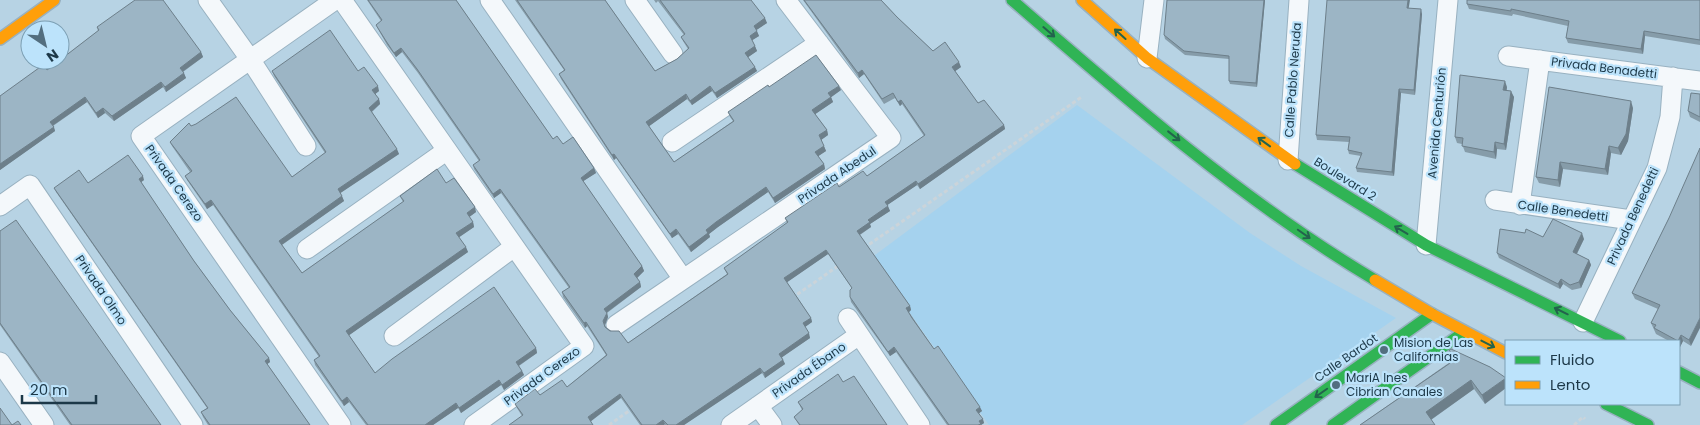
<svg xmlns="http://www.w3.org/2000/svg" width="1700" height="425" font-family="Poppins,sans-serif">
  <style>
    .built { fill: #a5d2ee }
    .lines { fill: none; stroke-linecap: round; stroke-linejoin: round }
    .street-casing { stroke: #98b1c0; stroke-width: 21 }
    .fast-casing { stroke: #98b1c0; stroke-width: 14 }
    .slow-casing { stroke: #98b1c0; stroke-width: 14 }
    .path { stroke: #cbd4da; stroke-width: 3; stroke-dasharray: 4 2.5; stroke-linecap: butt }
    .street { stroke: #f4f8fb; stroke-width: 19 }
    .fast { stroke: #30b455; stroke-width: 11 }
    .slow { stroke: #ff9f0a; stroke-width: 11 }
    .wall { fill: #869ca9 }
    .shaded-wall { fill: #6d7f8a }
    .building { fill: #9cb5c5; stroke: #6d7f8a }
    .oneway { stroke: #23634d }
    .poi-dot { fill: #526e7f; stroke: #bce3fb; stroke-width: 2 }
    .labels { text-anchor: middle; stroke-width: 4.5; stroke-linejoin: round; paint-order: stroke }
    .street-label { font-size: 12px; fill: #1c3848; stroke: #bce3fb }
    .poi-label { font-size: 12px; fill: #1c3848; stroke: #bce3fb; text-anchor: start }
  </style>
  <rect width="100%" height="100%" fill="#b7d3e4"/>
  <path class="built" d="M 1077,105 L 1250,233 L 1301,266 L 1396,318 L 1242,425 L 989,425 L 871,258 Z"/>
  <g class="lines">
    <defs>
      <path id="street" d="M 208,0 L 250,59 L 306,146
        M 335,0 L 141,136 L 341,425
        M 342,0 L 584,346 L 474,425
        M 490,0 L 683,279
        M 635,0 L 673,54
        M 1508,56 L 1700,81
        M 1147,58 L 1154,0
        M 672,142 L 819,43
        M 1288,160 L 1299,0
        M 1495,200 L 1631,220
        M 1520,205 L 1540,60
        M 0,206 L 30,185 L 193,425
        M 1426,245 L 1448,0
        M 307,249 L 446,151
        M 848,318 L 920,425
        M 1583,322 L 1657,168 L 1670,117 L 1673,77
        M 616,325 L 891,138 L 786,0
        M 394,336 L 514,247
        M 0,362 L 44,425
        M 758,406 L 772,425
        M 731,425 L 859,335"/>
      <path id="fast" d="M 1012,0 C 1127,100 1244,202 1375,280
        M 1295,164 L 1426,245 L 1620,341
        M 1679,372 L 1700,383
        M 1606,404 L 1648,425
        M 1276,425 L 1432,314
        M 1333,425 L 1464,332"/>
      <path id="slow" d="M 1082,0 L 1147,58 L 1295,164
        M 0,39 L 54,0
        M 1375,280 L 1432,314 L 1506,353"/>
    </defs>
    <use href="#street" class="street-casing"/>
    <use href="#fast" class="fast-casing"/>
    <use href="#slow" class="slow-casing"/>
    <path class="path" d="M 864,248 L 1083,96
      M 792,298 L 838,266
      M 609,425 L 633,408
      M 1574,425 L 1583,417 L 1585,419"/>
    <use href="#street" class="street"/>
    <use href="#fast" class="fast"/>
    <use href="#slow" class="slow"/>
  </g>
  <path class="wall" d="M 367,0 L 456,0 L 553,139 L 563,144 L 594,168 L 596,173 L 583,181 L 642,266 L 644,271 L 637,278 L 640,282 L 641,287 L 607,313 L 608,317 L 605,325 L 606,327 L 628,343 L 727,274 L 724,268 L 787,223 L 785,218 L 839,187 L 867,176 L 924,136 L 902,104 L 900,106 L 895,98 L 884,104 L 864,74 L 859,78 L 803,0 L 881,0 L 897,17 L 933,51 L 961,67 L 955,71 L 978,103 L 1004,125 L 1005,129 L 920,189 L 917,185 L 887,205 L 890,211 L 870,224 L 871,227 L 860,235 L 910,306 L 911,310 L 909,312 L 934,349 L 982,411 L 979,413 L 984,423 L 981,425 L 947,425 L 896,352 L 890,356 L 851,302 L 850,297 L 852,288 L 828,254 L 787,282 L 811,318 L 812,322 L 805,327 L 810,338 L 782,357 L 785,364 L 765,378 L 762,373 L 684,425 L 665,425 L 665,424 L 664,425 L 640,425 L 621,398 L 522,416 L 517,408 L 515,404 L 540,395 L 567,387 L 606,355 L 587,326 L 585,328 L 563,297 L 562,292 L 569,288 L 501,193 L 494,198 L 474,169 L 473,165 L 479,161 L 418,73 L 402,52 L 396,57 L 387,45 L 378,29 L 376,25 L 381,21 Z
    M 515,0 L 605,0 L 655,71 L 677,59 L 688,49 L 683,41 L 681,37 L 684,35 L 658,1 L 656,3 L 654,0 L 751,0 L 767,23 L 756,30 L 759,36 L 752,40 L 757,51 L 748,57 L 757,71 L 717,98 L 712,91 L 692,105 L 687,99 L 649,126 L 674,162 L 733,121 L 730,117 L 728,112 L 769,87 L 841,90 L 831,97 L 833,102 L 815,114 L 827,130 L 828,135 L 821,140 L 826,151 L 818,156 L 824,164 L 825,169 L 775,203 L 768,192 L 718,227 L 709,234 L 710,237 L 691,252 L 678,234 L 672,238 L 616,158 L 614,160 L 561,79 L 559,74 L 564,70 Z
    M 1265,0 L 1257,87 L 1230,84 L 1229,81 L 1229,59 L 1185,55 L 1165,39 L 1164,35 Z
    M 1700,0 L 1700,45 L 1645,36 L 1643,54 L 1568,43 L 1566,38 L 1568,26 L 1513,14 L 1512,16 L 1469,9 L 1467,4 Z
    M 1409,8 L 1422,14 L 1415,95 L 1401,93 L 1394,176 L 1357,172 L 1356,168 L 1361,156 L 1349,154 L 1348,150 L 1349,142 L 1317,140 L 1316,135 Z
    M 97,27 L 201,52 L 203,57 L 183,72 L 186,78 L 166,92 L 163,87 L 114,121 L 105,113 L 98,118 L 87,102 L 53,126 L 55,131 L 0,170 L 0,96 L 47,70 L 98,31 Z
    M 272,71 L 358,71 L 379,91 L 375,94 L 379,99 L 380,104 L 372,112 L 399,154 L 340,193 L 344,201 L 282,245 L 302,273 L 403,202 L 400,196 L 446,183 L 476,212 L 469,217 L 473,222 L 474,227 L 459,237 L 468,252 L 349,335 L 375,373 L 536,348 L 537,353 L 519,366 L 522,371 L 524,375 L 504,390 L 501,385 L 461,413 L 458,408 L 433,425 L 366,425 L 349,402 L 344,406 L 315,365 L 314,360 L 319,357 L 213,205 L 207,209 L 187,180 L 185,176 L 190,172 L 172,146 L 170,142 L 191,126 L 292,177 L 325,153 L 274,76 Z
    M 1507,87 L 1506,90 L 1514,97 L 1506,150 L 1497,149 L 1496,159 L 1465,152 L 1462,144 L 1457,143 L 1455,137 Z
    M 1700,94 L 1700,122 L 1690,117 L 1688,111 Z
    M 1633,108 L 1628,141 L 1621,155 L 1611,153 L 1608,175 L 1563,169 L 1560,187 L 1539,183 L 1536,177 Z
    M 144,180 L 141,182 L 194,261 L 230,310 L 269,358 L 270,362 L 267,364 L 310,425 L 208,425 L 203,417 L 201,412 L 207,408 L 56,192 L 54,188 L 88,183 Z
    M 1669,218 L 1691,346 L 1683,341 L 1680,347 L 1679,346 L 1679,341 L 1669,341 L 1656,334 L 1651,323 L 1658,309 L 1635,299 L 1632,293 Z
    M 0,231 L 161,425 L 70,425 L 0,325 Z
    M 1525,233 L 1543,237 L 1584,239 L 1577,254 L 1589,260 L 1591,265 L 1581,288 L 1572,290 L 1563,284 L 1560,289 L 1499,258 L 1497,253 Z
    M 1449,350 L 1490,367 L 1485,404 L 1474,389 L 1431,420 L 1360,425 L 1453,360 Z
    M 843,382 L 887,425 L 799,425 L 794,417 L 802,410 L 798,402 Z"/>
  <path class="shaded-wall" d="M 1264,0 L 1265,0 L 1257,87 L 1256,83 Z
    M 1408,0 L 1410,0 L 1408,12 L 1407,8 Z
    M 1421,9 L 1422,14 L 1415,95 L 1414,90 Z
    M 765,18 L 767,23 L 755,31 L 754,26 Z
    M 757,31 L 759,36 L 751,41 L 750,36 Z
    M 1644,31 L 1645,36 L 1643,54 L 1641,49 Z
    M 755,46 L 757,51 L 747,58 L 745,53 Z
    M 401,48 L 402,52 L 396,57 L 394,53 Z
    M 201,52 L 203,57 L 182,72 L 180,68 Z
    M 959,62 L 961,67 L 954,72 L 952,67 Z
    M 755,67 L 757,71 L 717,98 L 715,93 Z
    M 862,70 L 864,74 L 859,78 L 858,73 Z
    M 184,73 L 186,78 L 166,92 L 165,87 Z
    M 1505,81 L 1507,87 L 1506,96 L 1503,90 Z
    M 161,82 L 163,87 L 114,121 L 112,116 Z
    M 378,86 L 379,91 L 374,95 L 372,90 Z
    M 710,86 L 712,91 L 692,105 L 690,101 Z
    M 839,86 L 841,90 L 830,98 L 828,93 Z
    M 1399,89 L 1401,93 L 1394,176 L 1392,172 Z
    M 1511,91 L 1514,97 L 1506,150 L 1504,144 Z
    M 686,94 L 687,99 L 648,127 L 646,122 Z
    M 85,97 L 87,102 L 52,126 L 50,122 Z
    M 831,97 L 833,102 L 814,115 L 812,110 Z
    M 379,99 L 380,104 L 371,112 L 369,108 Z
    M 901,100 L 902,104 L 900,106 L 898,102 Z
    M 1631,101 L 1633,108 L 1628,141 L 1621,155 L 1618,148 Z
    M 103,108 L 105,113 L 98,118 L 96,113 Z
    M 1004,125 L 1005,129 L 920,189 L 918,184 Z
    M 54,127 L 55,131 L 0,170 L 0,164 Z
    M 827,130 L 828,135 L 821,140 L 819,135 Z
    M 1495,142 L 1497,149 L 1496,159 L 1494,152 Z
    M 824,146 L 826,151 L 817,157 L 815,152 Z
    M 1609,146 L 1611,153 L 1608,175 L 1605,169 Z
    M 397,149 L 399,154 L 339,194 L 338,189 Z
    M 614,154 L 616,158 L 614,160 L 612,155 Z
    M 1560,162 L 1563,169 L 1560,187 L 1558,180 Z
    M 824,164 L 825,169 L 775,203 L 773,198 Z
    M 594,168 L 596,173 L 582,182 L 581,178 Z
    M 143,176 L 144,180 L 140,183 L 139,179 Z
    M 916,181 L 917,185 L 886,206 L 885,202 Z
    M 766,187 L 768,192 L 718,227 L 709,234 L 710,237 L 691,252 L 689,247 L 706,230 L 716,222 Z
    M 500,189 L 501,193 L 494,198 L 493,194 Z
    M 342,196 L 344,201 L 280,246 L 279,241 Z
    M 211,200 L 213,205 L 207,209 L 205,204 Z
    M 888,206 L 890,211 L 870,224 L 871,227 L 859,235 L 857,231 L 868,220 Z
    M 475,207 L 476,212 L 468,218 L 467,213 Z
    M 473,222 L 474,227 L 458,238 L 456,233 Z
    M 676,229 L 678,234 L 672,238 L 670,234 Z
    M 1582,233 L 1584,239 L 1575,257 L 1573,252 Z
    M 466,247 L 468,252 L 348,336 L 346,331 Z
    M 826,250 L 828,254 L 786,283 L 784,278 Z
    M 1589,260 L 1591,265 L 1581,288 L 1579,282 Z
    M 642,266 L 644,271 L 636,279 L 634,274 Z
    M 1561,279 L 1563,284 L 1560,289 L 1558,284 Z
    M 640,282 L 641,287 L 606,313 L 604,309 Z
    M 910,306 L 911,310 L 908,313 L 906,308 Z
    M 607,313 L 608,317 L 605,325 L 603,321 Z
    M 811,318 L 812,322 L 805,327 L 803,323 Z
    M 1700,318 L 1700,328 L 1691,346 L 1689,340 Z
    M 586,322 L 587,326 L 585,328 L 584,323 Z
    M 809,333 L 810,338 L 781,358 L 779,354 Z
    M 1681,335 L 1683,341 L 1680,347 L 1678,341 Z
    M 894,347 L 896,352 L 890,356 L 888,352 Z
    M 536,348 L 537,353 L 518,366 L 516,362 Z
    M 269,358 L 270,362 L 266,365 L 265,361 Z
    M 783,360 L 785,364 L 765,378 L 764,373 Z
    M 760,368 L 762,373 L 684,425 L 676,425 Z
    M 522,371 L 524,375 L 504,390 L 502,385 Z
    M 1506,378 L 1506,388 L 1485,404 L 1482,395 Z
    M 499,380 L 501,385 L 461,413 L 459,408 Z
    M 1471,380 L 1474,389 L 1429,421 L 1426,412 Z
    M 620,394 L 621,398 L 590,422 L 588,417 Z
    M 347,397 L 349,402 L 344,406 L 342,401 Z
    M 456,403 L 458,408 L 433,425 L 425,425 Z
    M 980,407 L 982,411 L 978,414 L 976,410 Z
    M 983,419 L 984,423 L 981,425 L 979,421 Z
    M 663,420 L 665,424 L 664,425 L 656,425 Z"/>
  <path class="building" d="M 135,0 L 163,0 L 201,52 L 180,68 L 184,73 L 165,87 L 161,82 L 112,116 L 103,108 L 96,113 L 85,97 L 50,122 L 54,127 L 0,164 L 0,96 L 43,65 L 47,70 L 99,30 L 97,27 Z
    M 368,0 L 456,0 L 553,139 L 557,136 L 563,144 L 573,137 L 594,168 L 581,178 L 642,266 L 634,274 L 640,282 L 604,309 L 607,313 L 603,321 L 605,327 L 610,331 L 619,331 L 628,343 L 728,274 L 724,268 L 788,222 L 785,218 L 837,183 L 839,187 L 863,171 L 867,176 L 925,135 L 901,100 L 898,102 L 893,93 L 882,99 L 862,70 L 858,73 L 804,0 L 881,0 L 897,17 L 933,51 L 945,42 L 959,62 L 952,67 L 978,103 L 984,100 L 1004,125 L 918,184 L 916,181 L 885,202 L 888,206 L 868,220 L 870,222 L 857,231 L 910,306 L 906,308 L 912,318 L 934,349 L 938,346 L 980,407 L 976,410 L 983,419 L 979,421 L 981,424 L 978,425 L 949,425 L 894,347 L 888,352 L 850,297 L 850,290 L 852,288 L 826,250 L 784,278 L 811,318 L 803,323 L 809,333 L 779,354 L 783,360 L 764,373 L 760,368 L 676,425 L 668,425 L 663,420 L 656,425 L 642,425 L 620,394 L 588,417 L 593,425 L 509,425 L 523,415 L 515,404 L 535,389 L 540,395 L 562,380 L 567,387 L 607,355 L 586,322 L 584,323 L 562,292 L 570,287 L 500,189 L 493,194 L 473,165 L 480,160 L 417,69 L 401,48 L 394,53 L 386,41 L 376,25 L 382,20 Z
    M 517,0 L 605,0 L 655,71 L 677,59 L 689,48 L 681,37 L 685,34 L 660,0 L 751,0 L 765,18 L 754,26 L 757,31 L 750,36 L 755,46 L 745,53 L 755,67 L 715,93 L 710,86 L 690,101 L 686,94 L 646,122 L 674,162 L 734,121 L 728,112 L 768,85 L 769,87 L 816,55 L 839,86 L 828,93 L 831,97 L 812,110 L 827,130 L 819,135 L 824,146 L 815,152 L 824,164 L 773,198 L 766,187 L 716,222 L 706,230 L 708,233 L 689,247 L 676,229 L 670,234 L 614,154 L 612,155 L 559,74 L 565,70 Z
    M 1167,0 L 1264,0 L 1256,83 L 1229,81 L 1229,56 L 1184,51 L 1164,35 Z
    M 1327,0 L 1408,0 L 1407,8 L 1421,9 L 1414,90 L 1399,89 L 1392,172 L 1356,168 L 1362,153 L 1348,150 L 1350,137 L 1316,135 Z
    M 1467,0 L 1700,0 L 1700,40 L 1644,31 L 1641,49 L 1566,38 L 1569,21 L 1511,9 L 1511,11 L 1467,4 Z
    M 330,30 L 358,71 L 364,67 L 378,86 L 372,90 L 379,99 L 369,108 L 397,149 L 338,189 L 342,196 L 279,241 L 302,273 L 404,201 L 400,196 L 437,169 L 446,183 L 454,178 L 475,207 L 467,213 L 473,222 L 456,233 L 466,247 L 346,331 L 375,373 L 392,359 L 494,287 L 536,348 L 516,362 L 522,371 L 502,385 L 499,380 L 459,408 L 456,403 L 425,425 L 368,425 L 347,397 L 342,401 L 314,360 L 320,356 L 211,200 L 205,204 L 185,176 L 192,171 L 170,142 L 189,123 L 191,126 L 196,124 L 236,97 L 292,177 L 326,152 L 272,71 Z
    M 1460,75 L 1505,81 L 1503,90 L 1511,91 L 1504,144 L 1495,142 L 1494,152 L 1462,146 L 1463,138 L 1455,137 Z
    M 1549,87 L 1631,101 L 1626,134 L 1618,148 L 1609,146 L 1605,169 L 1560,162 L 1558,180 L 1536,177 Z
    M 1691,93 L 1700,94 L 1700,117 L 1688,111 Z
    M 1700,148 L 1700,318 L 1689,340 L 1681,335 L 1678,341 L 1654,328 L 1656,325 L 1651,323 L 1660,305 L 1632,293 L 1669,218 Z
    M 128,155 L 143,176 L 139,179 L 194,261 L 230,310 L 269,358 L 265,361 L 310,425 L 210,425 L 201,412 L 208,408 L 54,188 L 79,170 L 88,183 Z
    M 1553,219 L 1582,233 L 1573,252 L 1589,260 L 1579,282 L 1570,285 L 1561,279 L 1558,284 L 1497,253 L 1500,229 L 1525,233 L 1526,229 L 1543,237 Z
    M 16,220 L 161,425 L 72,425 L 0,323 L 0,231 Z
    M 1451,349 L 1490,367 L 1506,378 L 1482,395 L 1471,380 L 1426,412 L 1435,425 L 1360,425 L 1456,359 L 1449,350 Z
    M 838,374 L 843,382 L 854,376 L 887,425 L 800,425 L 794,417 L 803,409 L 798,402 Z
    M 0,408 L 12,425 L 0,425 Z
    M 18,421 L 21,425 L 12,425 Z"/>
  <defs><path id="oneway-shaft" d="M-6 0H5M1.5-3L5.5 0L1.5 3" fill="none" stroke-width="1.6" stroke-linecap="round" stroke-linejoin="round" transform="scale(1.25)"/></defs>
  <g class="oneway">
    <use href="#oneway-shaft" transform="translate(1049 32) rotate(41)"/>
    <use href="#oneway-shaft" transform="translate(1120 34) rotate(-138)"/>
    <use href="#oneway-shaft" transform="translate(1174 136) rotate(38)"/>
    <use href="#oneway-shaft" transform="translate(1264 142) rotate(-144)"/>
    <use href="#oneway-shaft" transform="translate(1401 230) rotate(-149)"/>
    <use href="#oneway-shaft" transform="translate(1304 234) rotate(35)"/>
    <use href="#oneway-shaft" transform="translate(1561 311) rotate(-154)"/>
    <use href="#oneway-shaft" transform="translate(1488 344) rotate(27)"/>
    <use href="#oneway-shaft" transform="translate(1321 393) rotate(145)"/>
  </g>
  <g class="poi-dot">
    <circle cx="1384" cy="350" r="5"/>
    <circle cx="1336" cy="385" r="5"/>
  </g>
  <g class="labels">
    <g class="street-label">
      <text transform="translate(1604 68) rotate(7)" y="4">Privada Benadetti</text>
      <text transform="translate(1293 80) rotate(-86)" y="4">Calle Pablo Neruda</text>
      <text transform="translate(1437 123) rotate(-85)" y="4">Avenida Centurión</text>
      <text transform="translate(837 175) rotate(-34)" y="4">Privada Abedul</text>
      <text transform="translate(1345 179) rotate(32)" y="4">Boulevard 2</text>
      <text transform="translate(174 183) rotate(55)" y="4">Privada Cerezo</text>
      <text transform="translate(1563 211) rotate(8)" y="4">Calle Benedetti</text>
      <text transform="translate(1633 216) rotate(-65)" y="4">Privada Benedetti</text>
      <text transform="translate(101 290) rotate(56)" y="4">Privada Olmo</text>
      <text transform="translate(1346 358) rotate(-35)" y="4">Calle Bardot</text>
      <text transform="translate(809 370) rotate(-35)" y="4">Privada Ébano</text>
      <text transform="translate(542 376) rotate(-36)" y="4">Privada Cerezo</text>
    </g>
    <g class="poi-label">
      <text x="1394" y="347">Mision de Las<tspan x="1394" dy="14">Californias</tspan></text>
      <text x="1346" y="382">MariA Ines<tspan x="1346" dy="14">Cibrian Canales</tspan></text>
    </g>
  </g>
  <rect x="1505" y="340" width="175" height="65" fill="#bce3fb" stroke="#7c9fb3"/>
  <rect x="1515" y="356" width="25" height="8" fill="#30b455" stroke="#7c9fb3"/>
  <text x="1550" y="365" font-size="15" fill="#1c3848">Fluido</text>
  <rect x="1515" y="381" width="25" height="8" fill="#ff9f0a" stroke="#7c9fb3"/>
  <text x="1550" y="390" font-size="15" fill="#1c3848">Lento</text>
  <g transform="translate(45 45) rotate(145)"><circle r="24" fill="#bce3fb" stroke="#7c9fb3"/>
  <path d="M0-4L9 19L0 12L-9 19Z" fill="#526e7f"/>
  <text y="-8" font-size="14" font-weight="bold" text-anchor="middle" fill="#1c3848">N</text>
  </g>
  <path d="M22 395v8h74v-8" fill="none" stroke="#1c3848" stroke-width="2.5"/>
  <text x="30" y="395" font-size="15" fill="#1c3848" stroke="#bce3fb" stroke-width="4" paint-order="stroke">20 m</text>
</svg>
